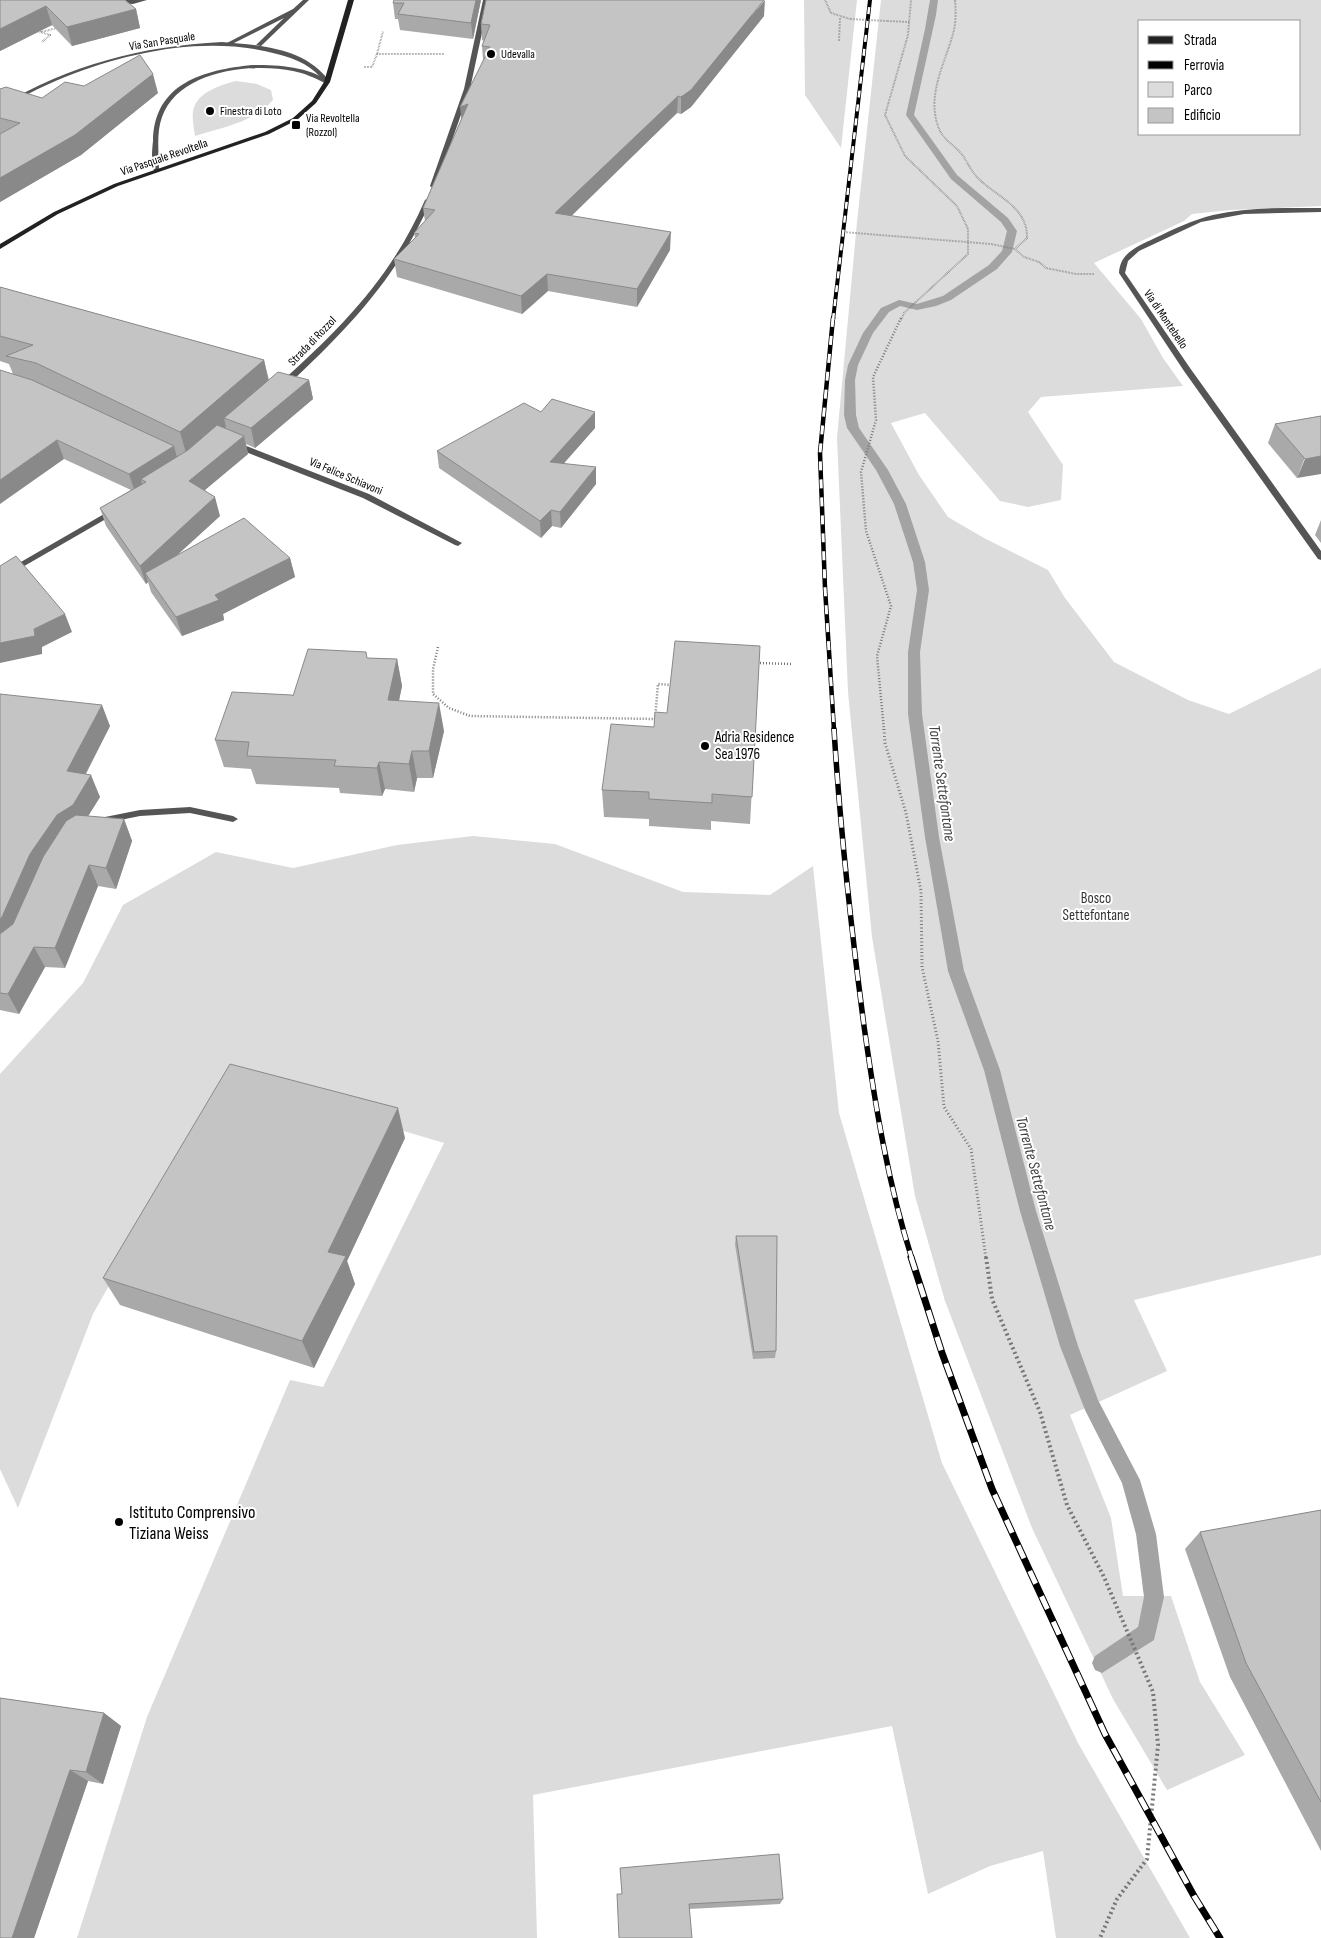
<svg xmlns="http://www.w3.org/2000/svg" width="1321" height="1938" font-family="'Sofia Sans Condensed',sans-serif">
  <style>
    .green { fill: #dcdcdc; fill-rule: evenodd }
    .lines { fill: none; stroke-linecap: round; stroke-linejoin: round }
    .stream { fill: #a3a3a3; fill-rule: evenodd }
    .path-far3 { stroke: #777; stroke-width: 2; stroke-dasharray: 0.5 1; stroke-linecap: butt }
    .path-far2 { stroke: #777; stroke-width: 2.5; stroke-dasharray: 1 2; stroke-linecap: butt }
    .path-far1 { stroke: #777; stroke-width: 3; stroke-dasharray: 1 2.5; stroke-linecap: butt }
    .path { stroke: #777; stroke-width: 4; stroke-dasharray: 2 3; stroke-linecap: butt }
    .minor { fill: #555; fill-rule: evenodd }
    .tertiary { fill: #555; fill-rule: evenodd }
    .secondary { fill: #222; fill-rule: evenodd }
    .rail-far3-casing { stroke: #000; stroke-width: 4 }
    .rail-far2-casing { stroke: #000; stroke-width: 4.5 }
    .rail-far1-casing { stroke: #000; stroke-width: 5.5 }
    .rail-casing { stroke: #000; stroke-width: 7 }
    .rail-far3 { stroke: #fff; stroke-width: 2.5; stroke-dasharray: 7; stroke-linecap: butt }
    .rail-far2 { stroke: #fff; stroke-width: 3; stroke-dasharray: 9; stroke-linecap: butt }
    .rail-far1 { stroke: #fff; stroke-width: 4; stroke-dasharray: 11; stroke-linecap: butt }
    .rail { stroke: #fff; stroke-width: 5; stroke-dasharray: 14; stroke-linecap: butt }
    .path-bridge { stroke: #777; stroke-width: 2; stroke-dasharray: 0.5 1; stroke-linecap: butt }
    .wall { fill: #a9a9a9 }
    .shaded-wall { fill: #898989 }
    .building { fill: #c4c4c4; stroke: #898989 }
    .poi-dot { fill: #000; stroke: #fff; stroke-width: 2 }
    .labels { text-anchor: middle; stroke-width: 4; stroke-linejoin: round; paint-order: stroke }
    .far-street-label { font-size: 12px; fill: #000; stroke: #fff }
    .far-poi-label { font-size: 12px; fill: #000; stroke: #fff; text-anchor: start }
    .poi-label { font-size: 15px; fill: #000; stroke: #fff; text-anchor: start }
    .park-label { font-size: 15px; fill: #333; stroke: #fff }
    .water-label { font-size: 16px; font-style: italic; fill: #444; stroke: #fff }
    .near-poi-label { font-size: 18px; fill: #000; stroke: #fff; text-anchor: start }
  </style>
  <rect width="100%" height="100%" fill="#fff"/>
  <path class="green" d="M 804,0 L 857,0 L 841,148 L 805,95 Z
    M 881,0 L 1321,0 L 1321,206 L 1230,210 L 1192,214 L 1184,221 L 1094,263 L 1141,319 L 1163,358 L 1183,386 L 1041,397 L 1028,412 L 1063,465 L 1061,500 L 1028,507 L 1000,501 L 925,413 L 891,423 L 919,475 L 948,517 L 984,538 L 1048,570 L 1065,598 L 1114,662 L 1188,700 L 1229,714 L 1321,668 L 1321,1255 L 1134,1300 L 1167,1371 L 1070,1415 L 1111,1518 L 1123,1596 L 1171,1596 L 1200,1682 L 1245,1755 L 1167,1790 L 1113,1699 L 1032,1528 L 945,1301 L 915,1196 L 872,937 L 848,692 L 837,438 L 857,222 ZM 1140,21 L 1300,21 L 1300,134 L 1140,134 Z
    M 236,81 L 257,84 L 271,90 L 273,100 C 255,122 221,128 195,136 C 194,129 192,119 193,112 C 195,93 220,85 236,81 Z
    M 473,836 L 555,844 L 683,892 L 770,895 L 813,866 L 839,1113 L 942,1463 L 1078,1743 L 1190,1938 L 1056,1938 L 1043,1851 L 990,1866 L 928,1894 L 892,1726 L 533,1795 L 537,1938 L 77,1938 L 147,1717 L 290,1380 L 323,1387 L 444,1143 L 226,1078 L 93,1314 L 18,1508 L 0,1469 L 0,1074 L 83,983 L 123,905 L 216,852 L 293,868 L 397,845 Z"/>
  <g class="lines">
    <path class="stream" d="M 930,0 L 938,0 L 936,15 L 914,115 L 957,175 L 1008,218 L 1017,231 L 1012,252 L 997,269 L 951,300 L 936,306 L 917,310 L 900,306 L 889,312 L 873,333 L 858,365 L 855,380 L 856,415 L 859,428 L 888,470 L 906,504 L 925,562 L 929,590 L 920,652 L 922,714 L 939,837 L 964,971 L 1000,1070 L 1036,1211 L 1078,1346 L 1098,1400 L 1140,1480 L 1156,1534 L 1164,1597 L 1154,1640 L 1102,1673 L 1095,1670 L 1092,1663 L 1095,1656 L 1138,1627 L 1144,1597 L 1136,1534 L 1122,1483 L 1085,1410 L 1060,1346 L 1020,1211 L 984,1070 L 948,971 L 925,837 L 908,714 L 908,652 L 917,590 L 913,562 L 894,504 L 876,470 L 847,428 L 844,415 L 845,380 L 848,365 L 863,333 L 881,308 L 899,300 L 917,304 L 943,296 L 989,265 L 1002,251 L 1007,231 L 1001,222 L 951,179 L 906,115 L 925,29 Z"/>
    <path class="path-far3" d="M 825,0 L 831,13 L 850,19
      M 955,0 C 956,12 956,23 953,34 C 944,66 925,98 940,131 C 944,139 952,144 958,150 C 966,158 969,168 976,176 C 994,196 1028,206 1027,238 L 1015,249
      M 887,21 L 909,22
      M 37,31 L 50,35 L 42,42
      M 41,32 L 57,28
      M 839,41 L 840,18
      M 377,54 L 383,31
      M 364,67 L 372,67 L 377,54 L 445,54
      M 843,232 L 991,244 L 1015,249 L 1024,257 L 1039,262 L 1046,268 L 1076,274 L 1094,274
      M 901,320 L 904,313 L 968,254 L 968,229 L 957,206 L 905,156 L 885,115 L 908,35 L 911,0"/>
    <path class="path-far2" d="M 438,647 L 433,669 L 433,694 L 449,708 L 470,716 L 655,719 L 658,684 L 672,685
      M 757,663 L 792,664
      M 884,730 L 877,656 L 891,606 L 866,531 L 861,472 L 876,420 L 873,377 L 901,318"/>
    <path class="path-far1" d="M 884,729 L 885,743 L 906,813 L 921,891 L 922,967 L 938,1041 L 944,1107 L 971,1149 L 986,1259"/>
    <path class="path" d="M 986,1257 L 992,1299 L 1040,1412 L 1067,1505 L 1104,1577 L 1153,1692 L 1158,1745 L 1147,1859 L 1117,1899 L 1100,1938"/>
    <path class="minor" d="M 100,0 L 147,0 L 133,4 L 103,2 Z
      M 303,0 L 309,0 L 261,46 L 256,45 L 284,18 L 230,45 L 225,44 L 293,9 Z
      M 483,0 L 489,0 L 470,89 L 436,186 L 431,187 L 430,186 L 464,89 Z
      M 252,65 C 278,65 308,66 330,82 L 325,83 C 315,78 304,73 293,71 C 251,62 178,71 162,117 C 156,133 159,153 159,170 L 154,171 C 151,162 152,150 153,141 C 154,83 204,70 252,65 Z
      M 428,198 L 431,200 C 397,279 347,329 286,387 L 280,387 L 280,383 C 342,327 391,278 425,200 Z
      M 1321,208 L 1321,212 L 1244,214 L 1201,222 L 1139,251 L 1128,261 L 1125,273 L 1190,368 L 1321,551 L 1321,560 L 1318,559 L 1184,371 L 1119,273 C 1120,252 1139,246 1155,238 C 1174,229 1193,220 1213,215 C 1248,207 1285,208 1321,208 Z
      M 233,443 L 239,443 L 369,494 L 462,543 L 458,546 L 455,545 L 363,498 L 233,447 Z
      M 111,510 L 117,510 L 118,512 L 0,580 L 0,574 Z
      M 190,807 L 233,816 L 238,819 L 233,822 L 190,813 L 140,816 L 100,824 L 95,821 L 100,818 L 140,810 Z"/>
    <path class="tertiary" d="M 222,42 C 260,45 306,48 330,82 L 325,83 C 313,66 297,59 277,54 C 209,35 130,51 65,77 C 53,82 41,87 30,93 C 20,98 11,106 0,110 L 0,106 C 70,65 141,46 222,42 Z"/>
    <path class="secondary" d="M 348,0 L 354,0 L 330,82 L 316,103 L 297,120 L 269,134 L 118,186 L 58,214 L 0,249 L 0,244 L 54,212 L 114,184 L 265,132 L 293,118 L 312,101 L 324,82 Z"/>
    <defs>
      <path id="rail-far3" d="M 833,320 L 870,0"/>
      <path id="rail-far2" d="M 833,318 L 820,453 L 825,588 L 834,730"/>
      <path id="rail-far1" d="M 834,729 C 840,828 851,927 864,1026 C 875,1104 888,1184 912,1259"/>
      <path id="rail" d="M 911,1257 L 942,1353 L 992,1489 L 1105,1734 L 1194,1896 L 1220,1938"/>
    </defs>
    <use href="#rail-far3" class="rail-far3-casing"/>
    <use href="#rail-far2" class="rail-far2-casing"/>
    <use href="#rail-far1" class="rail-far1-casing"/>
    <use href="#rail" class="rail-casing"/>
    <use href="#rail-far3" class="rail-far3"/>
    <use href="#rail-far2" class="rail-far2"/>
    <use href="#rail-far1" class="rail-far1"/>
    <use href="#rail" class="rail"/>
    <path class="path-bridge" d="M 850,19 L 887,21"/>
  </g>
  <path class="wall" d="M 0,0 L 136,9 L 140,28 L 72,46 L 52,25 L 0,51 Z
    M 481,0 L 473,39 L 400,30 L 398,19 L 395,19 L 393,3 Z
    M 764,16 L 691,107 L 681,114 L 677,113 L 571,216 L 670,250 L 637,307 L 548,291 L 522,314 L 397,277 L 394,259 L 415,238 L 414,233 L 425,221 L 423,208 L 461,120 L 483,60 L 482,46 L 484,41 L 482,40 L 481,24 Z
    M 84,86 L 158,93 L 81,155 L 0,202 L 0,89 L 42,98 Z
    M 0,287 L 264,360 L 269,380 L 309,380 L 313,399 L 255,448 L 246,444 L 248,454 L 205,490 L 220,516 L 177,555 L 290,558 L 295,577 L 223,614 L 224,620 L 182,636 L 151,592 L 148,582 L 146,584 L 106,526 L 100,508 L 131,490 L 64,459 L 13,374 L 9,364 L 0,361 Z
    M 541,412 L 595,428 L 564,463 L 596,484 L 561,528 L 552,526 L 541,538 L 439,468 L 437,451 Z
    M 1321,416 L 1297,478 L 1268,443 L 1275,424 Z
    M 1321,520 L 1321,543 L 1315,535 Z
    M 760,646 L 750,824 L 711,821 L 711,830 L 649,826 L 649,819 L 604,817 L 602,790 L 667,713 Z
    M 368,658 L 397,659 L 402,686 L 399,701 L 444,731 L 433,778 L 417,778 L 414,792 L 385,789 L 382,796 L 340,793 L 339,788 L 256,784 L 251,769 L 224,767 L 215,740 L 293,696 Z
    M 0,694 L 110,726 L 86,774 L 100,797 L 88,816 L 124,819 L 132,841 L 116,889 L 98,886 L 65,968 L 45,967 L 19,1014 L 0,1010 Z
    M 405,1138 L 347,1261 L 355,1284 L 314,1368 L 120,1305 L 103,1278 Z
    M 736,1236 L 776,1351 L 775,1358 L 753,1359 L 735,1244 Z
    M 1321,1510 L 1321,1851 L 1230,1677 L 1185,1549 L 1200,1532 Z
    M 0,1698 L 104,1713 L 121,1726 L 103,1784 L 88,1781 L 34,1938 L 0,1938 Z
    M 617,1894 L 783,1899 L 780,1904 L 689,1909 Z"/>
  <path class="shaded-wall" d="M 476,0 L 481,0 L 473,39 L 471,23 Z
    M 765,0 L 764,16 L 691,107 L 681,114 L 681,97 Z
    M 46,6 L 52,25 L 0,51 L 0,29 Z
    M 136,9 L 140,28 L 72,46 L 67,27 Z
    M 153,74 L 158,93 L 81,155 L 0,202 L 0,178 Z
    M 678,96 L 677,113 L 556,231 L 555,213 Z
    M 468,104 L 462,124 L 460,107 Z
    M 671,232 L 670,250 L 637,307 L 637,289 Z
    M 547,274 L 548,291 L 522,314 L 521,296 Z
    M 264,360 L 270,388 L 224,418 L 226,427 L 188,460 L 180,432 Z
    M 309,380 L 313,399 L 255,448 L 251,428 Z
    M 595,412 L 595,428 L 551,478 L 550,462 Z
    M 244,436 L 248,454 L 194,499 L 189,481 Z
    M 57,440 L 64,459 L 0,504 L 0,480 Z
    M 174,446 L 179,465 L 141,479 L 143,488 L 135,492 L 129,474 Z
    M 1321,456 L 1321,474 L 1297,478 L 1305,459 Z
    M 596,467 L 596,484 L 561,528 L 560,512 Z
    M 215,497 L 220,516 L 150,580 L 145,573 L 148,582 L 146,584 L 140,566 Z
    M 551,510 L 552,526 L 541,538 L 540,521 Z
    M 290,558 L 295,577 L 223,614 L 224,620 L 182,636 L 176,617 L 215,595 Z
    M 65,614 L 72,632 L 42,647 L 42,654 L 0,663 L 0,643 L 34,629 Z
    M 397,659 L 402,686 L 393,728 L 388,700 Z
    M 439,703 L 444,731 L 433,778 L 429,751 Z
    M 102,705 L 110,726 L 76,792 L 67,771 Z
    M 412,751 L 417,778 L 414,792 L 409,764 Z
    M 379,762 L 385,789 L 382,796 L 377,768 Z
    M 91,775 L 100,797 L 82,826 L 0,949 L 0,919 L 30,854 L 57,815 Z
    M 124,819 L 132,841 L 116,889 L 106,868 Z
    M 89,865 L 98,886 L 65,968 L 55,948 Z
    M 34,947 L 45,967 L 19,1014 L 8,994 Z
    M 398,1108 L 405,1138 L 347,1261 L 355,1284 L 314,1368 L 302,1341 L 328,1252 Z
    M 104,1713 L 121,1726 L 103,1784 L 86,1772 Z
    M 70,1770 L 88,1781 L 34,1938 L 12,1938 Z"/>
  <path class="building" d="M 0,0 L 125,0 L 136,9 L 67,27 L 46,6 L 0,29 Z
    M 394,0 L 476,0 L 471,23 L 398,14 L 404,3 L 393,3 Z
    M 486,0 L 764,0 L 691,90 L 681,97 L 678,96 L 555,213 L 671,232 L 637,289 L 547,274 L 521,296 L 394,259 L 419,234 L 414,233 L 435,210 L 423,208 L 468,104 L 460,107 L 490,47 L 482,46 L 490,25 L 481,24 Z
    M 140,55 L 153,74 L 75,135 L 0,178 L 0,134 L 20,123 L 0,118 L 0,89 L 6,87 L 42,98 L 65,82 L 84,86 Z
    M 0,287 L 264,360 L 180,432 L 36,363 L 6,356 L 33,345 L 0,336 Z
    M 0,370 L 32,380 L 174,446 L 129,474 L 57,440 L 0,480 Z
    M 278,372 L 309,380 L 251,428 L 224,418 Z
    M 552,399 L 595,412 L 550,462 L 596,467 L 560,512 L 551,510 L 540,521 L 437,451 L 524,403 L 541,412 Z
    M 1321,416 L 1321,456 L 1305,459 L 1275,424 Z
    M 217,425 L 244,436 L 189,481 L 215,497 L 140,566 L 100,508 L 146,482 L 141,479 L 188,450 Z
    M 244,518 L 290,558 L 215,595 L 219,600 L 176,617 L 145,573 Z
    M 16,556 L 65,614 L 34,629 L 35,636 L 0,643 L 0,566 Z
    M 675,641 L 760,646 L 752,797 L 712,794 L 712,803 L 649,799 L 649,792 L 602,790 L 611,724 L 654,727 L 655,712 L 667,713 Z
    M 308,649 L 366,652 L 367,658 L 397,659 L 388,700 L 439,703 L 429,751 L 412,751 L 409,764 L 379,762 L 377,768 L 334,766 L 336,760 L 247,756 L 249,742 L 215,740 L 232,692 L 292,695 L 293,696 Z
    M 0,694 L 102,705 L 67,771 L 91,775 L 73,805 L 57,815 L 30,854 L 2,917 L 0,919 Z
    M 76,815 L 124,819 L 106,868 L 89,865 L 55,948 L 34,947 L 8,994 L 0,993 L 0,934 L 13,924 L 43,857 L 66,821 Z
    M 230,1064 L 398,1108 L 328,1252 L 346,1256 L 302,1341 L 103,1278 Z
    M 736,1236 L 777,1236 L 776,1351 L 754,1352 Z
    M 1321,1510 L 1321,1802 L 1246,1663 L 1200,1532 Z
    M 0,1698 L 104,1713 L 86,1772 L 70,1770 L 12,1938 L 0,1938 Z
    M 779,1854 L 783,1899 L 689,1904 L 692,1938 L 619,1938 L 617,1894 L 622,1894 L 620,1868 Z"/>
  <g class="poi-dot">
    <circle cx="491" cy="54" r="5"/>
    <circle cx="210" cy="111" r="5"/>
    <rect x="291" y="120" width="10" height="10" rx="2.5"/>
    <circle cx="705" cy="746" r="5"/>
    <circle cx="119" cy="1522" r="5"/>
  </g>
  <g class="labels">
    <g class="far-street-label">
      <text transform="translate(162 41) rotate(-9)" y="4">Via San Pasquale</text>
      <text transform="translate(164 157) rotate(-19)" y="4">Via Pasquale Revoltella</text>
      <text transform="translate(1166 319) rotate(56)" y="4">Via di Montebello</text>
      <text transform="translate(312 341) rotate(-46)" y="4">Strada di Rozzol</text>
      <text transform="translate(346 476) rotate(23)" y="4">Via Felice Schiavoni</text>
    </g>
    <g class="far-poi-label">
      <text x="501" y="58">Udevalla</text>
      <text x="220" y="115">Finestra di Loto</text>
      <text x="306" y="122">Via Revoltella<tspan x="306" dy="14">(Rozzol)</tspan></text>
    </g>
    <g class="poi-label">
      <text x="715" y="742">Adria Residence<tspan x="715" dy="17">Sea 1976</tspan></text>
    </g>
    <g class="park-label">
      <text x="1096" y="903">Bosco<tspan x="1096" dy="17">Settefontane</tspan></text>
    </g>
    <g class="water-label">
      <text transform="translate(943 783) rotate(82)" y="6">Torrente Settefontane</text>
      <text transform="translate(1037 1173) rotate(75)" y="6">Torrente Settefontane</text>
    </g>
    <g class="near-poi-label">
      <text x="129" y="1518">Istituto Comprensivo<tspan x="129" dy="21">Tiziana Weiss</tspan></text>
    </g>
  </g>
  <rect x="1138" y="20" width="162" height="115" fill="#ffffff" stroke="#999999"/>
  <rect x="1148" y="36" width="25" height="8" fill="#222222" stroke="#999999"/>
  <text x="1184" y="45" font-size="15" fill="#000000">Strada</text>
  <rect x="1148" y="61" width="25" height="8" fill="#000000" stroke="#999999"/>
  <text x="1184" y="70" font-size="15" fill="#000000">Ferrovia</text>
  <rect x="1148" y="82" width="25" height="15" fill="#dcdcdc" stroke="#999999"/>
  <text x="1184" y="95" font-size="15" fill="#000000">Parco</text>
  <rect x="1148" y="108" width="25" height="15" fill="#c4c4c4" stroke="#999999"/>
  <text x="1184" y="120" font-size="15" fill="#000000">Edificio</text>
</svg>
